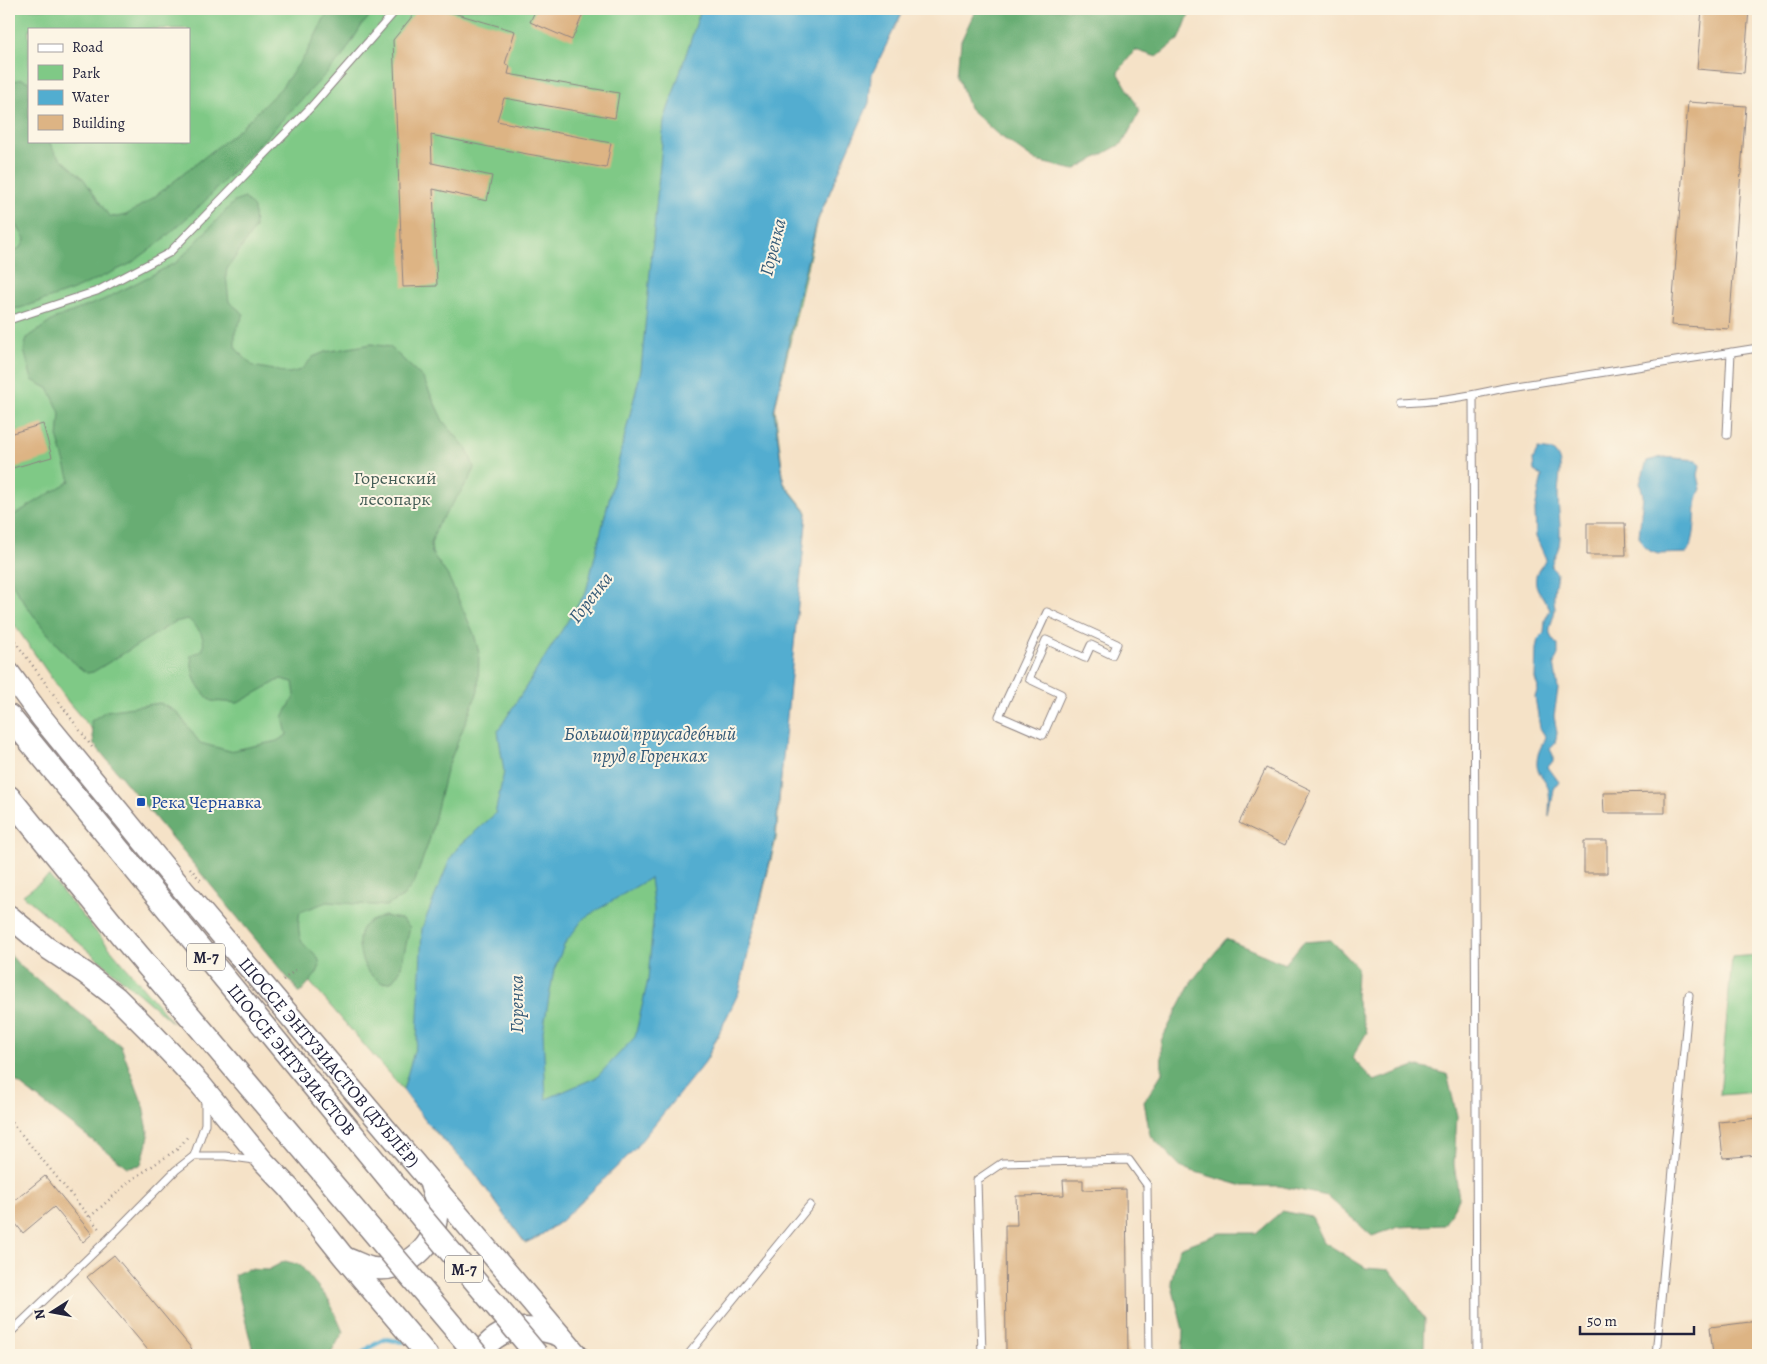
<svg xmlns="http://www.w3.org/2000/svg" width="1767" height="1364" font-family="Alegreya,serif">
  <style>
    .green { fill: #7fc986; stroke: #507660; fill-rule: evenodd }
    .forest { fill: #67ad73; stroke: #446857 }
    .water { fill: #52add0; stroke: #3a6886; fill-rule: evenodd }
    .lines { fill: none; stroke-linecap: round; stroke-linejoin: round }
    .stream { stroke: #52add0; stroke-width: 4.5 }
    .building { fill: #ddb484 }
    .service-casing { stroke: #8c8281; stroke-width: 9 }
    .primary-casing { stroke: #8c8281; stroke-width: 24 }
    .trunk-casing { stroke: #8c8281; stroke-width: 25 }
    .path { stroke: #8c8281; stroke-width: 2.5; stroke-dasharray: 1 4; stroke-linecap: butt }
    .service { stroke: #fff; stroke-width: 7 }
    .primary { stroke: #fff; stroke-width: 21 }
    .trunk { stroke: #fff; stroke-width: 22 }
    .trunk-bridge-casing { stroke: #8c8281; stroke-width: 25; stroke-linecap: butt }
    .trunk-bridge { stroke: #fff; stroke-width: 22 }
    .transit-dot { fill: #1a4fb4; stroke: #fcf5e5; stroke-width: 2 }
    .labels { text-anchor: middle; stroke-width: 4; stroke-linejoin: round; paint-order: stroke }
    .shield { fill: #fcf5e5; stroke: #63616e; stroke-width: 1 }
    .shield-label { font-size: 16px; font-weight: bold; fill: #22223b }
    .park-label { font-size: 18px; fill: #435c55; stroke: #fcf5e5 }
    .transit-label { font-size: 18px; fill: #164399; stroke: #fcf5e5; text-anchor: start }
    .street-label { font-size: 18px; fill: #22223b; stroke: #fcf5e5 }
    .water-label { font-size: 19px; font-style: italic; fill: #355a77; stroke: #fcf5e5 }
  </style>
  <rect width="100%" height="100%" fill="#fcf5e5"/>
  <filter id="ink" filterUnits="userSpaceOnUse"><feTurbulence type="fractalNoise" baseFrequency=".02" numOctaves="2"/><feDisplacementMap in="SourceGraphic" scale="10" xChannelSelector="R" yChannelSelector="G"/><feConvolveMatrix kernelMatrix="1 2 1 2 8 2 1 2 1" color-interpolation-filters="sRGB"/></filter>
  <filter id="wash" filterUnits="userSpaceOnUse"><feTurbulence type="fractalNoise" baseFrequency=".0096" numOctaves="4" result="noise"/><feDisplacementMap in="SourceGraphic" scale="20" xChannelSelector="R" yChannelSelector="G"/><feGaussianBlur stdDeviation="1.12" result="paint"/><feColorMatrix in="noise" values="0 0 0 0 0 0 0 0 0 0 0 0 0 0 0 0 0 1.4 0 .05"/><feComposite in="paint" operator="in"/></filter>
  <g filter="url(#wash)">
    <rect width="100%" height="100%" fill="#f5e2c7"/>
    <path class="green" d="M 9,9 L 904,9 L 870,77 L 869,101 L 818,220 L 775,408 L 784,483 L 807,512 L 784,739 L 776,839 L 739,990 L 707,1059 L 631,1150 L 561,1221 L 538,1237 L 525,1243 L 474,1172 L 428,1124 L 403,1090 L 69,703 L 9,617 ZM 29,29 L 189,29 L 189,141 L 29,141 Z
      M 49,876 L 173,1023 L 23,895 Z
      M 1758,955 L 1758,1092 L 1720,1095 L 1732,957 Z"/>
    <path class="forest" d="M 329,9 L 376,9 L 362,25 L 342,57 L 201,205 L 159,243 L 130,264 L 71,291 L 20,308 L 11,309 L 9,307 L 9,255 L 22,246 L 25,239 L 13,218 L 9,215 L 9,82 L 22,79 L 29,82 L 29,141 L 49,141 L 55,153 L 83,178 L 109,216 L 117,217 L 126,215 L 153,198 L 240,129 L 281,88 L 306,54 Z
      M 978,9 L 1191,9 L 1180,38 L 1157,57 L 1135,50 L 1118,72 L 1140,111 L 1123,143 L 1074,170 L 1036,161 L 996,133 L 969,108 L 958,76 L 961,41 L 975,11 Z
      M 245,198 L 254,208 L 255,228 L 227,269 L 226,275 L 229,302 L 244,314 L 235,332 L 235,347 L 239,352 L 253,366 L 289,373 L 301,370 L 313,357 L 325,352 L 372,344 L 390,347 L 423,378 L 443,421 L 467,449 L 474,467 L 471,477 L 437,526 L 431,544 L 432,553 L 448,576 L 474,634 L 479,653 L 478,691 L 446,771 L 430,838 L 415,881 L 403,897 L 386,906 L 327,902 L 300,912 C 298,921 298,931 301,940 C 306,951 322,952 319,968 C 317,976 305,986 300,993 L 94,744 L 91,721 L 106,711 L 160,703 L 177,712 L 200,743 L 230,751 L 277,741 L 287,735 L 283,717 L 295,695 L 293,682 L 281,679 L 238,703 L 211,701 C 194,683 193,679 191,655 L 202,651 C 207,637 198,628 188,619 L 175,622 L 93,672 L 87,673 C 68,663 16,596 9,576 C 6,567 9,530 9,518 L 70,481 L 58,439 L 60,413 L 49,389 L 32,380 L 24,350 L 27,338 L 56,318 L 103,300 L 177,262 L 234,202 Z
      M 384,916 L 401,919 L 410,927 L 400,971 L 391,982 L 382,983 C 377,979 370,975 367,970 C 360,959 355,938 363,927 C 368,921 377,919 384,916 Z
      M 1226,939 L 1285,964 L 1303,942 L 1331,940 L 1357,967 L 1356,998 L 1367,1032 L 1352,1058 L 1374,1081 L 1415,1066 L 1447,1074 L 1457,1116 L 1454,1164 L 1459,1199 L 1444,1225 L 1399,1227 L 1372,1236 L 1327,1196 L 1279,1186 L 1243,1186 L 1182,1168 L 1150,1135 L 1144,1102 L 1162,1073 L 1161,1041 L 1192,981 Z
      M 9,953 L 19,965 L 121,1046 L 143,1105 L 149,1136 L 141,1165 L 127,1167 L 9,1076 Z
      M 1282,1211 L 1312,1217 L 1324,1242 L 1366,1268 L 1390,1270 L 1410,1296 L 1425,1319 L 1424,1348 L 1414,1355 L 1182,1355 L 1183,1330 L 1171,1282 L 1179,1248 L 1220,1233 L 1256,1233 Z
      M 285,1261 L 300,1265 L 329,1300 L 343,1332 L 330,1355 L 254,1355 L 234,1275 L 247,1269 L 268,1270 Z"/>
    <path class="water" d="M 701,9 L 904,9 L 871,76 L 869,103 L 817,221 L 797,302 L 774,411 L 784,484 L 807,513 L 775,839 L 739,992 L 705,1062 L 632,1152 L 561,1221 L 538,1237 L 525,1243 L 474,1172 L 428,1124 L 403,1090 L 417,1041 L 422,928 L 450,859 L 458,847 L 495,814 L 504,772 L 498,731 L 586,592 L 641,370 L 664,121 ZM 650,878 L 654,910 L 648,980 L 635,1037 L 597,1077 L 546,1099 L 543,1031 L 554,970 L 565,943 L 584,918 Z
      M 1538,449 L 1553,451 C 1557,455 1559,458 1560,464 C 1561,474 1558,485 1558,495 C 1558,512 1562,528 1559,546 C 1557,554 1552,559 1551,567 L 1557,573 C 1556,581 1554,588 1554,596 C 1553,601 1555,604 1555,608 C 1554,624 1542,631 1558,645 L 1558,655 L 1554,663 L 1558,689 L 1554,716 L 1557,733 L 1555,744 L 1550,749 L 1553,755 L 1553,761 L 1548,767 L 1559,782 L 1554,789 L 1549,817 C 1549,807 1551,794 1547,785 C 1543,775 1536,774 1537,761 C 1537,752 1543,745 1545,736 L 1540,728 L 1535,697 L 1538,688 L 1535,678 L 1536,648 L 1538,639 L 1544,633 L 1545,620 L 1550,610 C 1545,598 1531,588 1537,573 C 1539,568 1544,564 1546,559 L 1536,537 L 1535,510 L 1542,476 L 1534,471 L 1533,459 Z
      M 1662,457 L 1697,460 L 1700,466 L 1698,475 L 1701,489 C 1691,506 1700,533 1687,553 L 1658,554 L 1650,551 L 1643,545 L 1639,536 L 1643,495 L 1640,483 L 1647,461 Z"/>
    <g class="lines">
      <path class="stream" d="M 360,1355 L 370,1347 L 386,1339 L 403,1342"/>
    </g>
    <g id="blocks">
      <path class="building" d="M 418,9 L 440,9 L 515,31 L 505,64 L 510,66 L 508,74 L 619,93 L 615,118 L 504,98 L 497,121 L 611,143 L 606,168 L 494,148 L 431,135 L 432,163 L 492,176 L 487,201 L 433,189 L 437,286 L 403,287 L 393,40 Z
        M 536,9 L 585,9 L 572,40 L 530,22 Z
        M 1702,9 L 1749,9 L 1744,73 L 1697,69 Z
        M 1688,102 L 1746,106 L 1729,329 L 1671,325 Z
        M 43,424 L 52,457 L 9,469 L 9,434 Z
        M 1587,523 L 1625,523 L 1626,555 L 1587,555 Z
        M 1266,768 L 1311,790 L 1285,845 L 1239,823 Z
        M 1665,792 L 1665,813 L 1604,813 L 1603,793 Z
        M 1584,841 L 1607,841 L 1607,873 L 1584,873 Z
        M 1758,1118 L 1758,1155 L 1723,1158 L 1719,1122 Z
        M 45,1176 L 92,1234 L 83,1242 L 54,1207 L 23,1233 L 9,1215 L 9,1205 Z
        M 1063,1180 L 1083,1180 L 1083,1190 L 1126,1189 L 1128,1355 L 1006,1355 L 1005,1225 L 1017,1225 L 1016,1196 L 1064,1195 Z
        M 114,1255 L 192,1349 L 184,1355 L 152,1355 L 87,1277 Z
        M 1758,1321 L 1758,1355 L 1713,1355 L 1710,1327 Z"/>
    </g>
  </g>
  <g filter="url(#ink)">
    <use href="#blocks" fill-opacity="0" stroke="#8c8281" stroke-width="1"/>
    <g class="lines">
      <defs>
        <path id="service" d="M 9,320 L 97,291 L 169,253 L 311,107 L 397,9
          M 1473,395 L 1477,1355
          M 1400,403 C 1436,402 1470,396 1504,388 L 1758,348
          M 1727,435 L 1731,352
          M 1047,612 L 1117,644 L 1112,655 L 1091,645 L 1085,658 L 1046,640 L 1029,679 L 1061,694 L 1043,735 L 999,716 Z
          M 194,1156 L 225,1156 L 255,1160
          M 9,1334 L 108,1239 L 176,1170 L 194,1156 L 205,1124 L 205,1101
          M 688,1355 L 810,1205
          M 982,1355 L 977,1180 L 1002,1163 L 1129,1160 L 1147,1185 L 1149,1355
          M 1656,1355 L 1689,995"/>
        <g id="primary">
          <path id="s1" d="M 9,673 L 42,718 L 184,891 L 577,1355"/>
          <path d="M 9,916 L 46,947 L 85,973 L 116,997 L 148,1029 L 200,1084 L 264,1162 L 289,1188 L 343,1256 L 427,1355"/>
          <path d="M 345,1258 C 354,1261 362,1266 371,1268 C 401,1273 432,1251 436,1221 C 438,1208 435,1198 431,1186"/>
          <path d="M 479,1355 C 500,1324 528,1324 561,1336"/>
        </g>
        <g id="trunk">
          <path id="s2" d="M 9,716 L 392,1182"/>
          <path d="M 9,797 L 122,936 L 358,1214"/>
        </g>
      </defs>
      <use href="#service" class="service-casing"/>
      <use href="#primary" class="primary-casing"/>
      <use href="#trunk" class="trunk-casing"/>
      <path class="path" d="M 9,633 L 92,747
        M 190,868 L 203,883
        M 283,980 L 298,968
        M 9,1119 L 101,1231
        M 90,1217 L 130,1181 L 179,1148 L 188,1136"/>
      <use href="#service" class="service"/>
      <use href="#primary" class="primary"/>
      <use href="#trunk" class="trunk"/>
      <defs>
        <path id="trunk-bridge" d="M 392,1182 L 537,1355
          M 358,1214 L 477,1355"/>
      </defs>
      <use href="#trunk-bridge" class="trunk-bridge-casing"/>
      <use href="#trunk-bridge" class="trunk-bridge"/>
    </g>
  </g>
  <rect class="transit-dot" x="136" y="797" width="10" height="10" rx="2.5"/>
  <g class="labels">
    <g class="shield">
      <rect x="187" y="943.5" width="38" height="27" rx="4"/>
      <rect x="445" y="1255.5" width="38" height="27" rx="4"/>
    </g>
    <g class="shield-label">
      <text x="206" y="963">М-7</text>
      <text x="464" y="1275">М-7</text>
    </g>
    <g class="park-label">
      <text x="395" y="484">Горенский<tspan x="395" dy="21">лесопарк</tspan></text>
    </g>
    <g class="transit-label">
      <text x="151" y="808">Река Чернавка</text>
    </g>
    <g class="street-label">
      <text dy="6" stroke="none"><textPath href="#s2" startOffset="445">ШОССЕ ЭНТУЗИАСТОВ</textPath></text>
      <text dy="6" stroke="none"><textPath href="#s1" startOffset="504">ШОССЕ ЭНТУЗИАСТОВ (ДУБЛЁР)</textPath></text>
    </g>
    <g class="water-label">
      <text transform="translate(772 247) rotate(-76)" y="7">Горенка</text>
      <text transform="translate(590 597) rotate(-52)" y="7">Горенка</text>
      <text x="650" y="740">Большой приусадебный<tspan x="650" dy="22">пруд в Горенках</tspan></text>
      <text transform="translate(516 1004) rotate(-90)" y="7">Горенка</text>
    </g>
  </g>
  <rect width="1767" height="1364" fill="none" stroke="#fcf5e5" stroke-width="30"/>
  <rect x="28" y="28" width="162" height="115" fill="#fcf5e5" stroke="#a5a1a1"/>
  <rect x="38" y="44" width="25" height="8" fill="#ffffff" stroke="#a5a1a1"/>
  <text x="72" y="52" font-size="15" fill="#22223b">Road</text>
  <rect x="38" y="65" width="25" height="15" fill="#7fc986" stroke="#a5a1a1"/>
  <text x="72" y="78" font-size="15" fill="#22223b">Park</text>
  <rect x="38" y="90" width="25" height="15" fill="#52add0" stroke="#a5a1a1"/>
  <text x="72" y="102" font-size="15" fill="#22223b">Water</text>
  <rect x="38" y="115" width="25" height="15" fill="#ddb484" stroke="#a5a1a1"/>
  <text x="72" y="128" font-size="15" fill="#22223b">Building</text>
  <g transform="translate(52 1312) rotate(259)" stroke="#fcf5e5" stroke-width="4" paint-order="stroke">
  <path d="M0-4L9 19L0 12L-9 19Z" fill="#22223b"/>
  <text y="-8" font-size="14" font-weight="bold" text-anchor="middle" fill="#22223b">N</text>
  </g>
  <path d="M1580 1326v8h114v-8" fill="none" stroke="#22223b" stroke-width="2.5"/>
  <text x="1587" y="1326" font-size="15" fill="#22223b" stroke="#fcf5e5" stroke-width="4" paint-order="stroke">50 m</text>
</svg>
